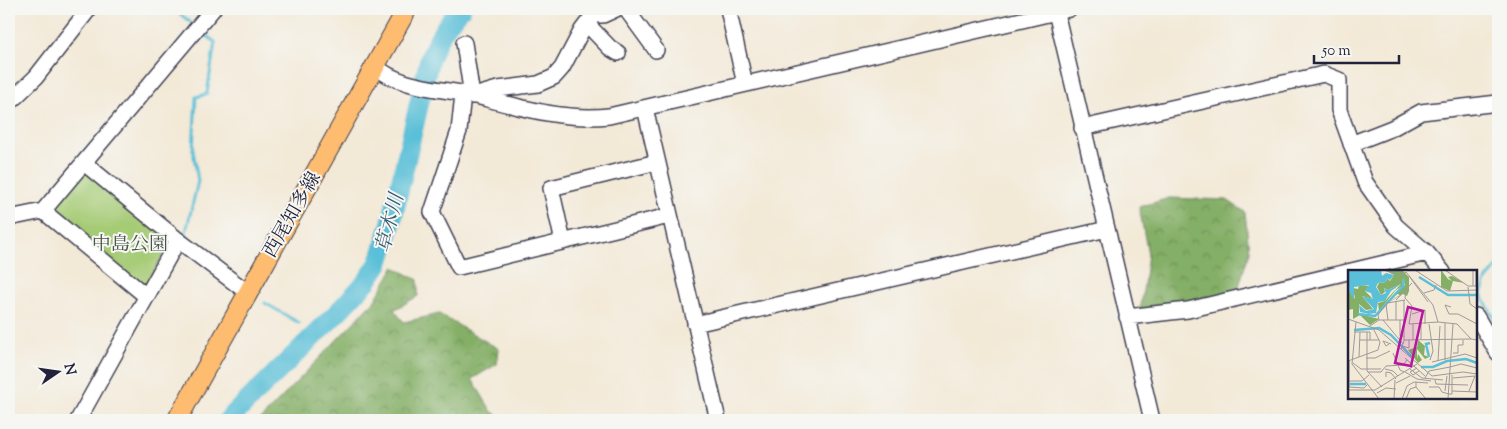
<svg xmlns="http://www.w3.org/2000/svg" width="1507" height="429" font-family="'Sorts Mill Goudy','Noto Serif JP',serif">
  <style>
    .green { fill: #a5cb75; stroke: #647658 }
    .forest { fill: url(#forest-crowns); stroke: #536850 }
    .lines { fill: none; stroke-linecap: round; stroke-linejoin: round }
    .stream { stroke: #5abfd8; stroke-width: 3 }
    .river { stroke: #5abfd8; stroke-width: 20 }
    .minor-casing { stroke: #414052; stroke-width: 18 }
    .major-casing { stroke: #414052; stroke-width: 21 }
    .minor { stroke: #fff; stroke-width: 15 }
    .major { stroke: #fdbc6f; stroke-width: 19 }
    .labels { text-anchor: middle; stroke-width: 4; stroke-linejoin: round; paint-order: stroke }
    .street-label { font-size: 19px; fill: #22223b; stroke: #f6f6f2 }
    .park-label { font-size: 19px; fill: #49554c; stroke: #f6f6f2 }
    .water-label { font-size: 20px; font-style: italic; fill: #365972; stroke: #f6f6f2 }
    .inset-river { fill: none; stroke: #5abfd8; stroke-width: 2.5 }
    .inset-road { fill: none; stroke: #9f9999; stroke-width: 1 }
    .view { fill: #b5179e; fill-opacity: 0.15; stroke: #b5179e; stroke-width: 2.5 }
    .inset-edge { fill: none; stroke: #22223b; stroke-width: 2.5 }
  </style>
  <defs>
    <pattern id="forest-crowns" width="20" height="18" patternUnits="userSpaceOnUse" patternTransform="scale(1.25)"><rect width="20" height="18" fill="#84af66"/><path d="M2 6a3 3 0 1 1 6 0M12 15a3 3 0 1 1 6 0" fill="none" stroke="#6c8e55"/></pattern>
  </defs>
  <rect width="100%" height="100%" fill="#f6f6f2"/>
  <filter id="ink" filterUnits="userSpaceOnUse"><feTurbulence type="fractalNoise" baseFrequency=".02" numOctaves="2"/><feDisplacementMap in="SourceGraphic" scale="10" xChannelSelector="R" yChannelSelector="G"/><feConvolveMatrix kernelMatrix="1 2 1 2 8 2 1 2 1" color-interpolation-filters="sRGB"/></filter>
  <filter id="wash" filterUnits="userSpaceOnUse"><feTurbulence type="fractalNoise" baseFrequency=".0096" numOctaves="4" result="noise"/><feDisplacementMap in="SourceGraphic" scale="20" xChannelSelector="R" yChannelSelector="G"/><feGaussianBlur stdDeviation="1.12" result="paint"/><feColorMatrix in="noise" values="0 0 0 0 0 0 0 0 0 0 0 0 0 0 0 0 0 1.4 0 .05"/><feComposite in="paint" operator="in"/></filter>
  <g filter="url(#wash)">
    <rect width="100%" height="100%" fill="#f3e9d7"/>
    <path class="green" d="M 81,173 L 88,173 L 168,238 L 169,244 L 143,290 L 49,213 Z"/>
    <path class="forest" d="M 1169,198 L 1227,200 L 1245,212 L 1249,252 L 1236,296 L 1136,310 L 1141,306 L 1148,254 L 1139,207 Z
      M 394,267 L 418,280 L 418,296 L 394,310 L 404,322 L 439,314 L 499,349 L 497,364 L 472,379 L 492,412 L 506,420 L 260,420 L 375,300 Z"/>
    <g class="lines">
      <path class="stream" d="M 174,9 L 190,22
        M 188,238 L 185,236 L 198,181 L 193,150 L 196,97 L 207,94 L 215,42 L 203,33
        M 1498,266 L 1487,279 L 1481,294 L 1498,325
        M 265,303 L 299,323"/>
      <path class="river" d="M 228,420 L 335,315 L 367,281 L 379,263 L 391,224 L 429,61 C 436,41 445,24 461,9"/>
    </g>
  </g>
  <g filter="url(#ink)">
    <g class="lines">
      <defs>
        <path id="minor" d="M 626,9 L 656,50
          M 728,9 L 745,84
          M 1056,12 L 1152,420
          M 594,15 L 603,15 L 616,9
          M 587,24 L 610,48 L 618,53
          M 464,43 L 472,96
          M 374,65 C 399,89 443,88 476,96 C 518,107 564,121 609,116 L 1069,9
          M 463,94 L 459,131 L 432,212 L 459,267 L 669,216
          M 474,96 L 498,89 L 538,84 L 554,77 L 562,68 L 582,30 L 598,9
          M 9,103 L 36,77 L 89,9
          M 645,108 L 718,420
          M 1082,128 L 1324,74 L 1339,80 L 1339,110 L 1365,182 L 1396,226 L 1427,253 L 1443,272
          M 1351,144 L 1392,128 L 1421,112 L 1498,103
          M 84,163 L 178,240 L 247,292
          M 43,211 L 146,296
          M 9,218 L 43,211 L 213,9
          M 563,242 L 551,188 L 657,162
          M 1476,316 L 1498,353
          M 1127,317 L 1188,310 L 1427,253
          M 695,324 L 1107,229
          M 78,420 L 178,240"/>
        <path id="major" d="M 177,420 L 407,9"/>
      </defs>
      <use href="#minor" class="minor-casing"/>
      <use href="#major" class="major-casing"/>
      <use href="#minor" class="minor"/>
      <use href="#major" class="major"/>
    </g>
  </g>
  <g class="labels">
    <g class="street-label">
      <text transform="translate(291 214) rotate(-60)" y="7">西尾知多線</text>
    </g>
    <g class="park-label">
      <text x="130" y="250">中島公園</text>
    </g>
    <g class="water-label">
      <text transform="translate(389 223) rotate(-76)" y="7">草木川</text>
    </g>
  </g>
  <g transform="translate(1348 270)">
    <rect width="129" height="129" fill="#f3e9d7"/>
    <path d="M 37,0 L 54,0 L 61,7 L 61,21 L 59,26 L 55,24 L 36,35 L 52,25 L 47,23 L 57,15 L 55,8 L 54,16 L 48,20 L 31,41 L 30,33 L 37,31 L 53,14 L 40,20 L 36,18 L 37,22 L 33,25 L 29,17 L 31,13 L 38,12 L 39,8 L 42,11 L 46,5 ZM 93,0 L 100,9 L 104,11 L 100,7 L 104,6 L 116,13 L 105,11 L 102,21 L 93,17 ZM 11,15 L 21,16 L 17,21 L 25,29 L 14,26 L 25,39 L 18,40 L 11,34 L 11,44 L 31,49 L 22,55 L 12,45 L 5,49 L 5,39 L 0,40 L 0,20 L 7,29 L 5,18 L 10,19 ZM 70,70 L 77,76 L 76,85 L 81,87 L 77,89 L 69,79 L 69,89 L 70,84 L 74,90 L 70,93 L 60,80 L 69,77 Z" fill="#84af66"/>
    <path d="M 0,0 L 33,0 L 34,6 L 38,3 L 46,5 L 42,10 L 39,8 L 38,12 L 30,13 L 28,17 L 33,25 L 38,23 L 36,18 L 40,20 L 53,14 L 43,21 L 37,31 L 30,32 L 28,43 L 21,44 L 12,42 L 11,35 L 18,41 L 26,39 L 14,26 L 25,29 L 23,23 L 17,21 L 21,15 L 6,17 L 6,29 L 0,20 Z" fill="#5abfd8"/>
    <path class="inset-river" d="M 71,7 L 100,25 L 129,25M 10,44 L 27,46 L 55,16 L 56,9M 6,60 L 31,58 L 43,65 L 64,87M 81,87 L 78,74 L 82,73M 73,97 L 85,97 L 99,91 L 118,89 L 129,93M 2,114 L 18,114"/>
    <path class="inset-road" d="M 36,0 L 52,6 L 58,2 L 85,35 L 90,52 L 109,54 L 123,69 L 129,70M 67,0 L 99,21 L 129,20M 97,0 L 120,16 L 129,16M 125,0 L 125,16M 128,0 L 128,17M 61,6 L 80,32M 120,17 L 122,34 L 129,39M 58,19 L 57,28 L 64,36 L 61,54M 76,23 L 86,20 L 88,15M 48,30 L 64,13M 48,31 L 48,50M 38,34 L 40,50M 103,37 L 97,35 L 101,44 L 110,44 L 129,54M 64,44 L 77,40 L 77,54M 0,49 L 31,60 L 84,106 L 115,102 L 129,104M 31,50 L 30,45 L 39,33 L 57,30M 35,50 L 55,74M 52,50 L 52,66 L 56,66M 8,52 L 4,94 L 31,129M 97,53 L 97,90M 61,54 L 90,52M 65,54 L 65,70M 73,54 L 73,70M 81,54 L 85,81 L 82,90M 22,56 L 31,50 L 56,50M 6,62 L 22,62 L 22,70M 19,62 L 19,101 L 34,117M 12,70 L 31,70M 56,70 L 123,69M 41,74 L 38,76 L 35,71 L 43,74M 54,76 L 61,78 L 61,70M 53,79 L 56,71 L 56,30M 45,83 L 52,100 L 56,102M 105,83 L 110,83 L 110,75 L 115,75 L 115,70M 11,87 L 12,62M 18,88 L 27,88 L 42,81M 57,88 L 77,106M 0,91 L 30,80 L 32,72 L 25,58M 1,91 L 1,117 L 16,118 L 20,114M 90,91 L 92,56M 84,92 L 117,84 L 129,88M 5,93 L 13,99 L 33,99M 69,98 L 62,102 L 65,105 L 71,101M 37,99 L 45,101 L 50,106M 62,99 L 74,108 L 95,110M 20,102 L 33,102 L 38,96 L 55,95 L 59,90M 57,102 L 69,109 L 83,111M 38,107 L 38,102 L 43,103 L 48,109M 77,108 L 81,101 L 102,97 L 113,94 L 129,98M 105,108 L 127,106M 87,110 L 88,114 L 120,115M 1,111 L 14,111 L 21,105M 68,112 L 68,117 L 78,129M 48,113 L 62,106M 81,117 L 91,117 L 94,122 L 101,124M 0,120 L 27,120 L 69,94M 97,121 L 99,106M 104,121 L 129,122M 121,121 L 127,106M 29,123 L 38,118 L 48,119M 101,124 L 104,124 L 104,105M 46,129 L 47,110M 54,129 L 59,116 L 66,112 L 80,113M 58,129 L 62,119 L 68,117M 100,129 L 105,54"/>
    <path class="view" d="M 60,37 L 75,41 L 63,96 L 47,93 Z"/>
    <rect width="129" height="129" class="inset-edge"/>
  </g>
  <rect width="1507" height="429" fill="none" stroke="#f6f6f2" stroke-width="30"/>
  <g transform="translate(58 372) rotate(77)" stroke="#f6f6f2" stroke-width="4" paint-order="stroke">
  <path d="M0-4L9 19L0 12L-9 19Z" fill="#22223b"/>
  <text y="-8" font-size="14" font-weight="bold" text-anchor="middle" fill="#22223b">N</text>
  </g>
  <path d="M1314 55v8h85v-8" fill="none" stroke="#22223b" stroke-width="2.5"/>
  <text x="1322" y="55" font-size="15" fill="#22223b" stroke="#f6f6f2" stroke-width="4" paint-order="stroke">50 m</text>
</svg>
